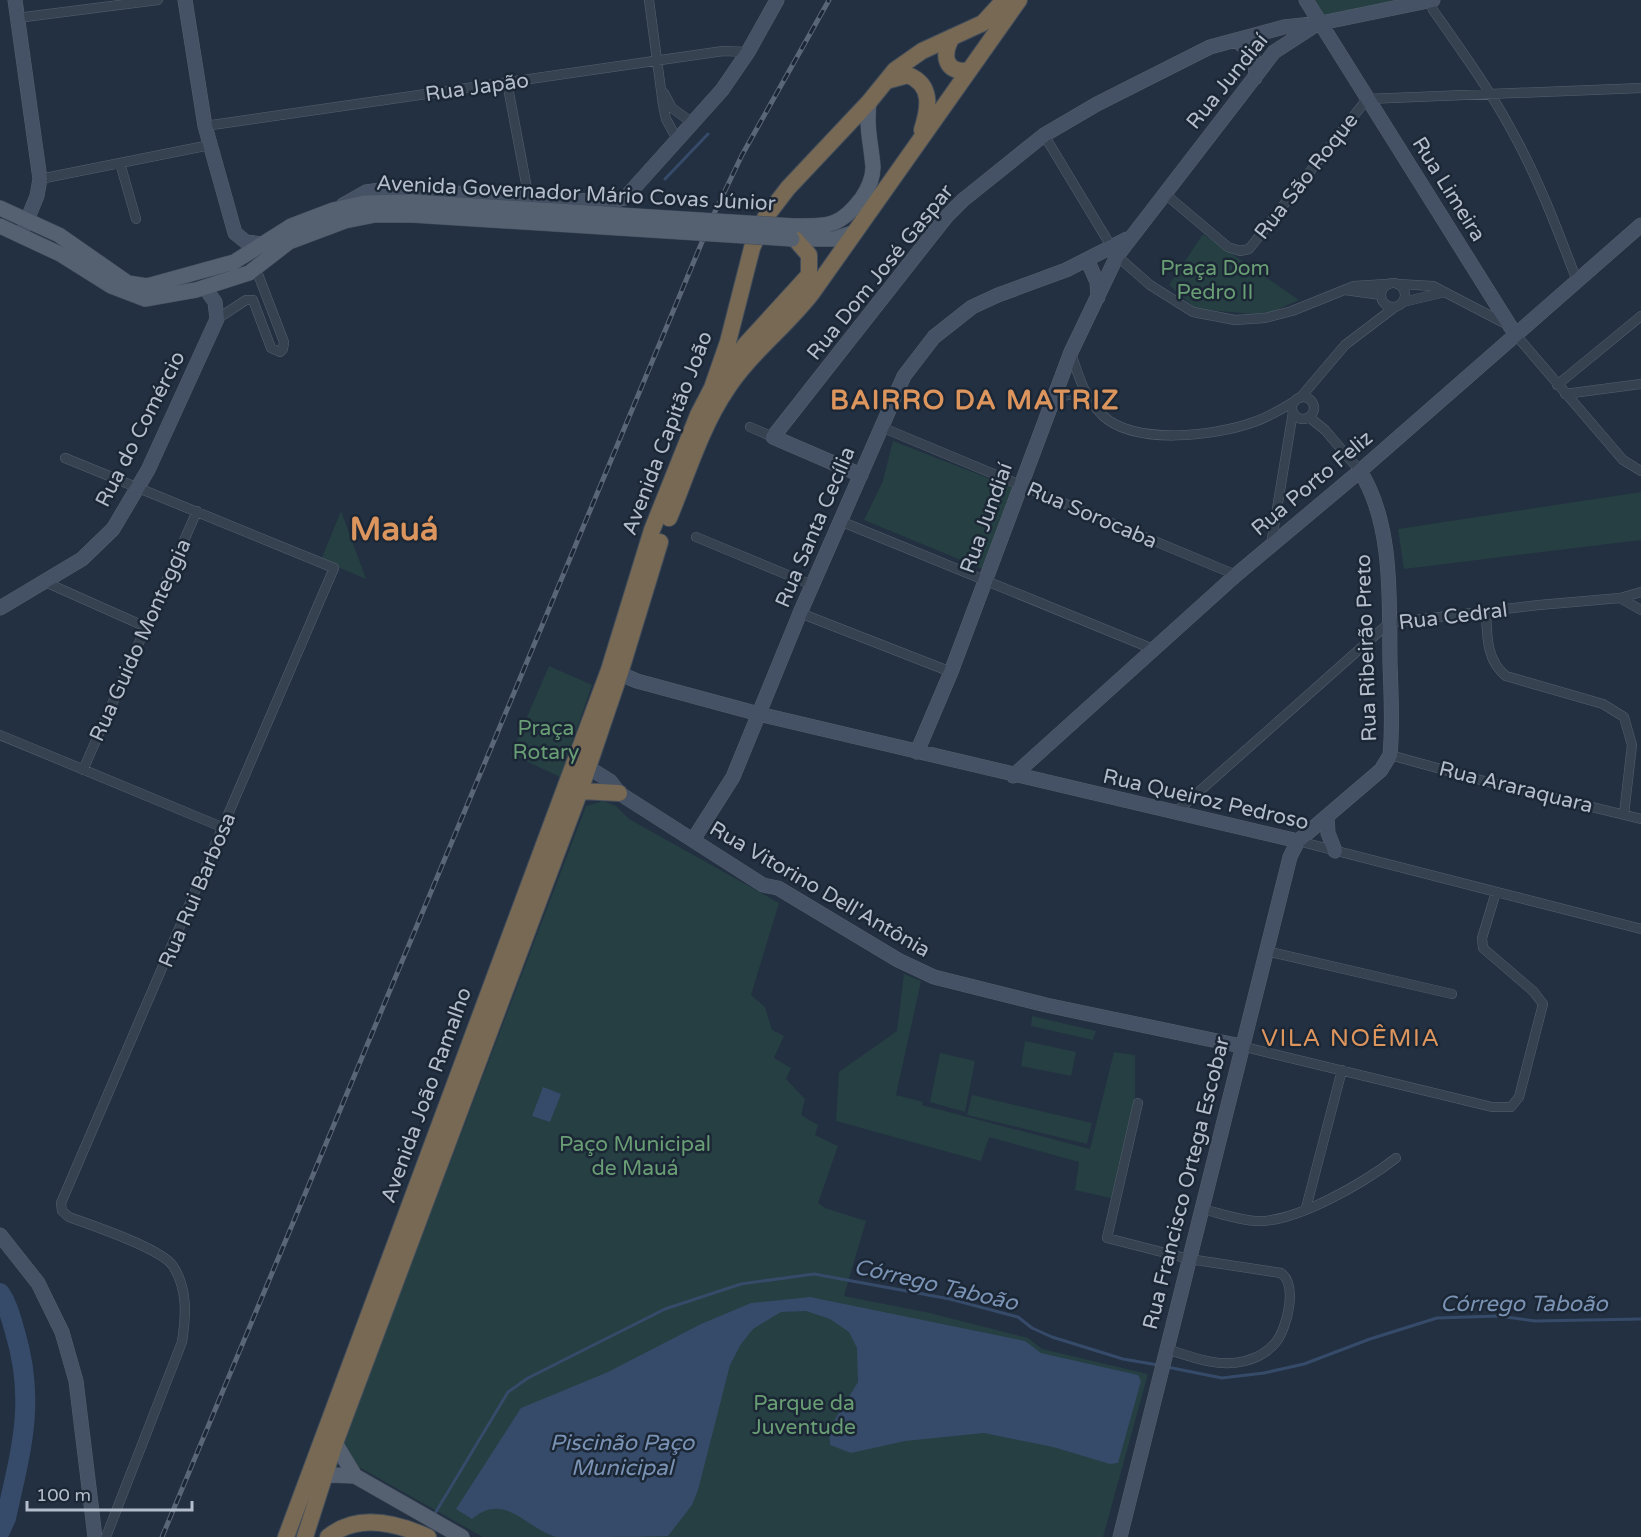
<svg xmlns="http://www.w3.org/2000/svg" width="1641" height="1537" font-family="'Varela Round',sans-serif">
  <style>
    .green { fill: #253f42 }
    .water { fill: #364b69 }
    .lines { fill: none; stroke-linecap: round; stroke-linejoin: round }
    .stream { stroke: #364b69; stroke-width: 3 }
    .river { stroke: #364b69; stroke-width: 20 }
    .street-casing { stroke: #55606e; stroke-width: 10 }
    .secondary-casing { stroke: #55606e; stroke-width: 15 }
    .primary-casing { stroke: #414b5a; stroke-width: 16 }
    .highway-casing { stroke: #424d5b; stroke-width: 18 }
    .street { stroke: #374251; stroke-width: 9 }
    .secondary { stroke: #455164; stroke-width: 14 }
    .primary { stroke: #556171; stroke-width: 15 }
    .highway { stroke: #776954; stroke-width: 16 }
    .rail-casing { stroke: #596678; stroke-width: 5 }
    .rail { stroke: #1c2736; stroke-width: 3; stroke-dasharray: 9; stroke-linecap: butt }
    .primary-bridge-casing { stroke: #414b5a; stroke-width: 16; stroke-linecap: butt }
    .primary-bridge { stroke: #556171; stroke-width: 15 }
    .labels { text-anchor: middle; stroke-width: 5; stroke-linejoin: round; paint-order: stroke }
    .street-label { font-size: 21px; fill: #b4bdcb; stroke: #1c2736 }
    .park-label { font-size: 21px; fill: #699e75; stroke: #1c2736 }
    .water-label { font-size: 22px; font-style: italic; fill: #7a93b4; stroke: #1c2736 }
    .quarter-label { font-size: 24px; letter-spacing: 1.5px; fill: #dd955e; stroke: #1c2736 }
    .district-label { font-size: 27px; font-weight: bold; letter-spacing: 1.5px; fill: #dd955e; stroke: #1c2736 }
    .town-label { font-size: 33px; font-weight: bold; fill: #dd955e; stroke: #1c2736 }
  </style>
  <rect width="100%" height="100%" fill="#233041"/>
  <path class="green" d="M 1309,0 L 1406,0 L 1321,17 Z
    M 1203,234 L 1299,300 L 1265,315 L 1196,309 L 1169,285 Z
    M 893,441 L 1016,489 L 985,570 L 864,520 L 883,481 Z
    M 1641,492 L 1641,540 L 1404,569 L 1398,529 Z
    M 341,511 L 366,579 L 321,560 Z
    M 549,666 L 592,685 L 560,777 L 511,754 Z
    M 603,801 L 616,806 L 629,819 L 779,903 L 751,995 L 765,1007 L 772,1030 L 784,1036 L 774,1058 L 791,1068 L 786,1079 L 805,1099 L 801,1115 L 818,1125 L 815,1135 L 838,1146 L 818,1203 L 825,1208 L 866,1221 L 844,1296 L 930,1313 L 1028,1338 L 1042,1349 L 1148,1374 L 1103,1537 L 483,1537 L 350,1462 L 344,1441 L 586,806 Z
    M 904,974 L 921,981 L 896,1095 L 923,1102 L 922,1105 L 1090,1149 L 1114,1052 L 1135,1055 L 1135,1101 L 1111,1198 L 1075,1190 L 1079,1162 L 989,1137 L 981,1161 L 836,1121 L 839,1072 L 897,1031 Z
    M 1032,1016 L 1096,1031 L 1093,1040 L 1031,1026 Z
    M 1025,1041 L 1076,1052 L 1071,1076 L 1021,1066 Z
    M 940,1053 L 975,1061 L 965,1112 L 930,1102 Z
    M 972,1095 L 1092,1123 L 1087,1144 L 967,1115 Z"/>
  <path class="water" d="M 543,1087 L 561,1094 L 550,1122 L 532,1116 Z
    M 810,1297 L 1025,1341 L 1041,1353 L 1138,1375 L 1141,1381 L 1118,1463 L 1110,1464 L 1053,1447 L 984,1433 L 905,1441 L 851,1453 L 830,1445 L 829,1429 L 858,1382 L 857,1348 L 849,1332 L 830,1319 L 806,1311 L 781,1312 L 753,1329 L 741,1344 L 730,1365 L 698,1490 L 692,1505 L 668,1536 C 654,1537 568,1537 556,1537 C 525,1528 505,1491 472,1519 L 456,1509 L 521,1408 L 608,1372 L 701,1324 L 751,1303 Z"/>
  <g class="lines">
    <path class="stream" d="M 665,179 L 708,134
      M 1167,1367 L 1222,1378 L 1264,1373 L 1304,1364 L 1370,1339 L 1437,1318 L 1499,1316 L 1535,1321 L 1641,1319
      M 434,1515 L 508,1392 L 528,1378 L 665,1309 L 741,1284 L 814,1274 L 950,1299 L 1018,1317 L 1032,1328 L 1052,1337 L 1123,1359 L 1158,1365"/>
    <path class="river" d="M 0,1293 C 8,1305 11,1318 15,1332 C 36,1402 21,1450 6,1518 L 0,1531"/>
    <defs>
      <path id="street" d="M 649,0 L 663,105 L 666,119 L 678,141
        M 1430,1 L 1433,10 C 1461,50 1490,90 1513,133 C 1539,180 1558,231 1577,281
        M 17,18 L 158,0
        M 507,82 L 529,199
        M 664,93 L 672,108 L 694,124
        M 205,126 L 723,51 L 748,52
        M 1044,135 L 1117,256 L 1150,285 L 1193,312 L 1235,320 L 1265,318 L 1292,311 L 1354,286 L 1386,284
        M 120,163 L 136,219
        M 40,179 L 210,145
        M 1164,193 L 1228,247 L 1240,251 L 1249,249 L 1367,99 L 1641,88
        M1381 295a12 12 0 1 1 24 0a12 12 0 1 1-24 0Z
        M 1398,284 L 1433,286 L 1508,325
        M 1345,290 L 1381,295
        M 1403,302 L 1445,292
        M 217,319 L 246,300 L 253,300 L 271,348 L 280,352 L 283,349 L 284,342 L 256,269
        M 1515,334 L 1623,460 L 1641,471
        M 1071,353 C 1078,375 1085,398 1102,415 C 1135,446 1215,436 1254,422 C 1268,417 1282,409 1295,401
        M 1557,385 L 1641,316
        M 1565,394 L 1641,384
        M1292 408a11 11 0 1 1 22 0a11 11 0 1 1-22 0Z
        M 1053,398 L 1072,394 L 1090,401
        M 1300,398 L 1345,345 L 1395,307
        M 1309,417 L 1325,430 L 1360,471
        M 750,427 L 773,437
        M 881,427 L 1236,575
        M 65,458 L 334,568 L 61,1203 L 62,1211 L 69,1217 C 91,1225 161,1248 173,1266 C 188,1289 186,1316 182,1342 L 106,1537
        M 840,521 L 1153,649
        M 696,537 L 812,585
        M 1271,545 L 1293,412
        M 45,582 L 146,627
        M 1620,598 L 1641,610
        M 1486,611 C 1487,635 1486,660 1506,676 L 1603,704 L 1624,717 L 1632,745 L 1624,814
        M 800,613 L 951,672
        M 0,735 L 224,828
        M 1390,755 L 1488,782 L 1641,819
        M 83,770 L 197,511
        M 1176,812 L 1389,623 L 1539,605 L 1620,598 L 1641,592
        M 1298,841 L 1641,929
        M 1266,951 L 1452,994
        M 1241,1046 L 1492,1107 L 1511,1107 L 1519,1097 L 1543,1004 L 1533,991 L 1483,948 L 1482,938 L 1496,892
        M 1138,1103 L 1107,1238 L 1189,1259 L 1281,1273 C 1298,1285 1287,1328 1276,1342 C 1268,1352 1257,1358 1245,1361 C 1219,1368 1192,1357 1167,1349
        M 1306,1208 L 1342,1070
        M 1202,1209 C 1219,1213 1238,1220 1256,1221 C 1296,1223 1365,1182 1396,1158"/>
      <path id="secondary" d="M 15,0 L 40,179 L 37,196 L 23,230
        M 185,0 L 205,126 L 235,233 L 246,242 L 263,244
        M 1306,0 L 1515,334
        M 1235,40 C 1250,50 1258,59 1255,78
        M 343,205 L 366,192 L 387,189 L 608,202 L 625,198 L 722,90 L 748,52 L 777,0
        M 1090,266 L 1097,282 L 1098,297
        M 861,475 L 773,437 L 946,217 L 963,200 L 1044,135 L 1097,104 L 1210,47 L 1284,27 L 1321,23 L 1433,0
        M 0,608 L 82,559 L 113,529 L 148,470 L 217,319 L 215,302 L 205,288
        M 611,670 L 637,681 L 759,714 L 1298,841
        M 917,752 L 951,672 L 1071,352 L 1117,256 L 1274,52 L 1314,26
        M 581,763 L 610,781 L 619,793 L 763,885 L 778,888 L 898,960 L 934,977 L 1046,1005 L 1241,1046
        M 1013,776 L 1236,575 L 1360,471 L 1641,225
        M 1327,816 L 1328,833 L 1335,851
        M 693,840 L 733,777 L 800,613 L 904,376 L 934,337 L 972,307 L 998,295 L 1066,270 L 1127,239
        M 0,1235 L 38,1283 L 62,1332 L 76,1381 L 95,1537
        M 1120,1537 L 1290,857 L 1298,841 L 1381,770 L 1390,755 C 1393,725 1391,694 1390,663 C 1389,602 1394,525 1360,471"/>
      <path id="primary" d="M 0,208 L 59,235 L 128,283 L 147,286 L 234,262 L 291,226 L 333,210 L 364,203 L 412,202
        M 0,226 L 60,254 L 111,286 L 145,299 L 196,290 L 249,273 L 289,242 L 345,221 L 375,215 L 412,215
        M 794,226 C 829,226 840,227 862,198 C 868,189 873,178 873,167 C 871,142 866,130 869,102
        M 792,239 L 834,239 L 855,232
        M 335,1443 L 355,1476
        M 314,1480 L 331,1475 L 355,1476 L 462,1537"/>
      <path id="highway" d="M 952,37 C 942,55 944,72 968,71
        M 886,81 L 908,75 C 933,85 929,108 922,130
        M 722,375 L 746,344 L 809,275 L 809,255 L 795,239
        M 669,518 C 687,475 701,427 727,389 C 750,353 786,327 812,293 L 1019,0
        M 580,791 L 619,793
        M 286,1537 L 609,670 L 652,530 L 698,415 L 712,388 L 728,342 L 752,248 L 765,218 L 788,188 L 869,102 L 895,70 L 922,51 L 983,23 L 1004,0
        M 305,1537 L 335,1443 L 580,791 L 620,673 L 660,542
        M 328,1537 C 357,1513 397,1523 428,1537"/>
    </defs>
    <use href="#street" class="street-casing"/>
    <use href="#secondary" class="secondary-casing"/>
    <use href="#primary" class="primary-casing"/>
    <use href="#highway" class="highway-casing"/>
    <use href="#street" class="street"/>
    <use href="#secondary" class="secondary"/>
    <use href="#primary" class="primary"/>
    <use href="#highway" class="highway"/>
    <defs>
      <path id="rail" d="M 162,1537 L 712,218 L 742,155 L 829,0"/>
    </defs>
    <use href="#rail" class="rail-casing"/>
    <use href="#rail" class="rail"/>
    <defs>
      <path id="primary-bridge" d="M 412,202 L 794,226
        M 412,215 L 792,239"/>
    </defs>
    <use href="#primary-bridge" class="primary-bridge-casing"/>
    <use href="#primary-bridge" class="primary-bridge"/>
  </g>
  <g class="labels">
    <g class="street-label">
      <text transform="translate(1227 81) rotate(-51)" y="7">Rua Jundiaí</text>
      <text transform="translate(477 87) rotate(-8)" y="7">Rua Japão</text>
      <text transform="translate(1306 176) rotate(-52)" y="7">Rua São Roque</text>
      <text transform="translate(1449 189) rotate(58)" y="7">Rua Limeira</text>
      <text transform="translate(576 193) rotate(3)" y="7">Avenida Governador Mário Covas Júnior</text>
      <text transform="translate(880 272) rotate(-51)" y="7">Rua Dom José Gaspar</text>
      <text transform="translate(140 429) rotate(-63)" y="7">Rua do Comércio</text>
      <text transform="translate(667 433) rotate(-69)" y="7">Avenida Capitão João</text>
      <text transform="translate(1312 483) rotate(-40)" y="7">Rua Porto Feliz</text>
      <text transform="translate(1092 515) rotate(23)" y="7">Rua Sorocaba</text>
      <text transform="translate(986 518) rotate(-70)" y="7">Rua Jundiaí</text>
      <text transform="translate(815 527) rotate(-67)" y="7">Rua Santa Cecília</text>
      <text transform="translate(1453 616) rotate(-7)" y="7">Rua Cedral</text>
      <text transform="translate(140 640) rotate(-66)" y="7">Rua Guido Monteggia</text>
      <text transform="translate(1366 648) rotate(-92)" y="7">Rua Ribeirão Preto</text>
      <text transform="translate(1516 787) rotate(14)" y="7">Rua Araraquara</text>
      <text transform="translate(1206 799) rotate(13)" y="7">Rua Queiroz Pedroso</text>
      <text transform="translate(820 889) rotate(30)" y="7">Rua Vitorino Dell'Antônia</text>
      <text transform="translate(197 890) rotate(-67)" y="7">Rua Rui Barbosa</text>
      <text transform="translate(426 1095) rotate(-70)" y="7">Avenida João Ramalho</text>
      <text transform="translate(1186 1183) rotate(-76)" y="7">Rua Francisco Ortega Escobar</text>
    </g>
    <g class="park-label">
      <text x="1215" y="275">Praça Dom<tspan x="1215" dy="24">Pedro II</tspan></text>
      <text x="546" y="735">Praça<tspan x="546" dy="24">Rotary</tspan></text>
      <text x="635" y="1151">Paço Municipal<tspan x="635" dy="24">de Mauá</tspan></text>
      <text x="804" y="1410">Parque da<tspan x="804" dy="24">Juventude</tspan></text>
    </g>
    <g class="water-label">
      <text transform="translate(936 1284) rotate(13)" y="8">Córrego Taboão</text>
      <text x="1524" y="1311">Córrego Taboão</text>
      <text x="622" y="1450">Piscinão Paço<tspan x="622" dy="25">Municipal</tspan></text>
    </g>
    <g class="quarter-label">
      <text x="1351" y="1046">VILA NOÊMIA</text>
    </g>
    <g class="district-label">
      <text x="975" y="409">BAIRRO DA MATRIZ</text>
    </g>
    <g class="town-label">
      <text x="394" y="540">Mauá</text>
    </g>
  </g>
  <path d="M27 1501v9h165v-9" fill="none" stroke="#b4bdcb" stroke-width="3"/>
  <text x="36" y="1501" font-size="18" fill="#b4bdcb" stroke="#1c2736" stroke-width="4.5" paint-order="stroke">100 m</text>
</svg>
